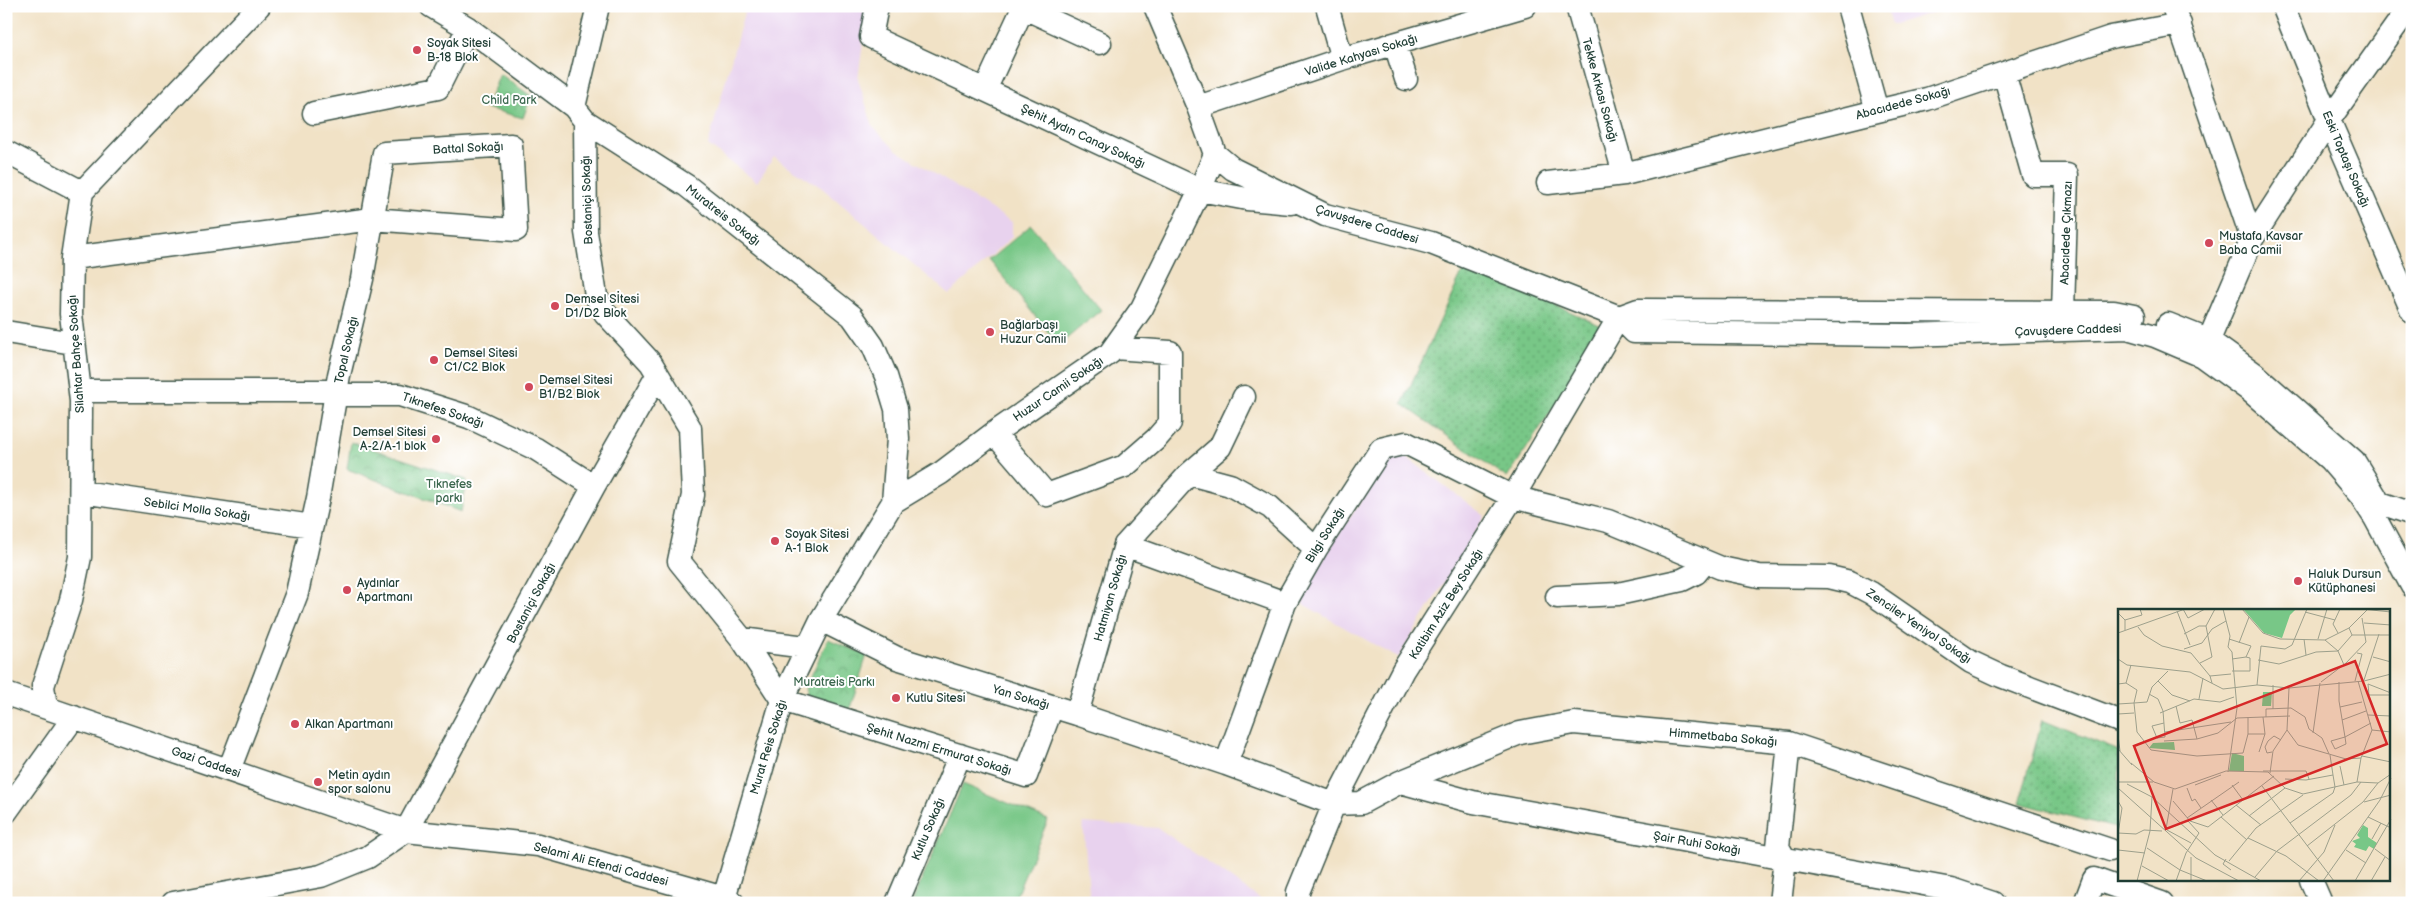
<svg xmlns="http://www.w3.org/2000/svg" width="2418" height="909" font-family="'Balsamiq Sans',sans-serif">
  <style>
    .built { fill: #e8d2ee }
    .grass { fill: url(#grass-dots); stroke: #4c825e }
    .park { fill: url(#park-crowns); stroke: #4c825e }
    .pitch { fill: #78c787; stroke: #4c825e }
    .lines { fill: none; stroke-linecap: round; stroke-linejoin: round }
    .minor-casing { stroke: #3e564a; stroke-width: 25 }
    .minor { stroke: #fff; stroke-width: 22 }
    .poi-dot { fill: #d1495b; stroke: #fff; stroke-width: 2 }
    .labels { text-anchor: middle; stroke-width: 4; stroke-linejoin: round; paint-order: stroke }
    .poi-label { font-size: 12px; fill: #1f3d34; stroke: #fff; text-anchor: start }
    .street-label { font-size: 12px; fill: #1f3d34; stroke: #fff }
    .park-label { font-size: 12px; fill: #3a664d; stroke: #fff }
    .inset-road { fill: none; stroke: #9da08c; stroke-width: 1 }
    .view { fill: #d62828; fill-opacity: 0.15; stroke: #d62828; stroke-width: 2.5 }
    .inset-edge { fill: none; stroke: #1f3d34; stroke-width: 2.5 }
  </style>
  <defs>
    <pattern id="grass-dots" width="8" height="8" patternUnits="userSpaceOnUse" patternTransform="scale(1.25)"><rect width="8" height="8" fill="#78c787"/><path d="M2 2h.1M6 6h.1" fill="none" stroke="#62a36f" stroke-width="1.8" stroke-linecap="round"/></pattern>
    <pattern id="park-crowns" width="20" height="18" patternUnits="userSpaceOnUse" patternTransform="scale(1.25)"><rect width="20" height="18" fill="#78c787"/><path d="M2 6a3 3 0 1 1 6 0M12 15a3 3 0 1 1 6 0" fill="none" stroke="#62a36f"/></pattern>
  </defs>
  <rect width="100%" height="100%" fill="#fff"/>
  <filter id="ink" filterUnits="userSpaceOnUse"><feTurbulence type="fractalNoise" baseFrequency=".02" numOctaves="2"/><feDisplacementMap in="SourceGraphic" scale="10" xChannelSelector="R" yChannelSelector="G"/><feConvolveMatrix kernelMatrix="1 2 1 2 8 2 1 2 1" color-interpolation-filters="sRGB"/></filter>
  <filter id="wash" filterUnits="userSpaceOnUse"><feTurbulence type="fractalNoise" baseFrequency=".0096" numOctaves="4" result="noise"/><feDisplacementMap in="SourceGraphic" scale="20" xChannelSelector="R" yChannelSelector="G"/><feGaussianBlur stdDeviation="1.12" result="paint"/><feColorMatrix in="noise" values="0 0 0 0 0 0 0 0 0 0 0 0 0 0 0 0 0 1.4 0 .05"/><feComposite in="paint" operator="in"/></filter>
  <g filter="url(#wash)">
    <rect width="100%" height="100%" fill="#f1e2c6"/>
    <path class="built" d="M 746,6 L 868,6 L 858,79 L 873,127 L 895,149 L 1012,222 L 1012,237 L 949,294 L 822,188 L 774,157 L 757,182 L 708,145 Z
      M 1885,6 L 1955,6 L 1891,25 Z
      M 1397,450 L 1485,516 L 1398,658 L 1303,604 L 1302,596 L 1337,536 Z
      M 1083,823 L 1158,828 L 1266,903 L 1090,903 Z"/>
    <path class="grass" d="M 1466,264 L 1606,328 L 1507,478 L 1402,404 Z
      M 2042,720 L 2119,751 L 2119,829 L 2020,803 Z"/>
    <path class="park" d="M 500,74 L 531,96 L 523,118 L 486,108 Z
      M 351,442 L 467,480 L 461,512 L 347,469 Z
      M 828,639 L 867,655 L 849,711 L 808,698 L 805,689 Z"/>
    <path class="pitch" d="M 1031,225 L 1101,310 L 1059,345 L 989,260 Z
      M 963,784 L 1048,820 L 1013,903 L 912,903 Z"/>
  </g>
  <g filter="url(#ink)">
    <g class="lines">
      <defs>
        <path id="minor" d="M 431,6 L 468,28 L 574,107 L 585,121 L 687,186 L 852,316 L 873,346 L 886,376 L 896,409 L 898,439 L 893,502
          M 877,6 L 871,37 L 1200,190 L 1247,199 L 1291,203
          M 1020,6 L 1100,43
          M 1155,6 L 1198,107 L 1215,154 L 1233,169 L 1325,215 L 1431,243 L 1619,317 L 1634,332 L 1908,335 L 2127,328 L 2155,336 L 2202,356 L 2249,390 L 2330,460 L 2360,495 L 2375,518 L 2412,586
          M 1327,6 L 1342,59
          M 1577,6 L 1624,174
          M 1848,6 L 1877,111
          M 2173,6 L 2252,239
          M 2283,6 L 2329,120 L 2412,311
          M 1395,44 L 1406,79
          M 2004,73 L 2033,175 L 2067,175 L 2063,312
          M 985,90 L 1024,6
          M 574,107 L 598,6
          M 1198,107 L 1342,59 L 1525,6
          M 314,113 L 438,88 L 468,28
          M 585,121 L 586,232 L 596,296 L 605,313 L 651,363 L 690,428 L 693,495 L 679,561 L 742,639 L 782,700 L 1026,776 L 1052,707
          M 6,152 L 82,192
          M 1548,183 L 1624,174 L 1877,111 L 1927,99 L 2111,37 L 2180,24
          M 72,258 L 372,219 L 516,230 L 511,145 L 384,153 L 362,279 L 339,375 L 318,498 L 297,593 L 229,770
          M 1619,317 L 1638,310 L 2114,312 L 2134,316
          M 2168,324 L 2208,340 L 2255,374 L 2354,461 L 2376,497
          M 6,332 L 73,343
          M 2203,354 L 2252,239 L 2329,120 L 2410,6
          M 80,391 L 336,391
          M 336,395 L 400,395 L 469,417 L 536,449 L 594,486
          M 994,433 L 1047,495 L 1125,466 L 1156,439 L 1170,423 L 1170,352 L 1114,348
          M 1189,474 L 1230,485 L 1270,507 L 1316,549
          M 82,492 L 312,526
          M 2361,496 L 2412,514
          M 1125,545 L 1285,603 L 1316,549 L 1381,449 L 1406,443 L 1513,497 L 1608,521 L 1721,568 L 1759,576 L 1829,577 L 1850,582 L 1871,593 L 1971,662 L 2001,676 L 2119,721
          M 1557,597 L 1618,594 L 1682,580 L 1696,573 L 1705,562
          M 821,620 L 897,658 L 1077,714 L 1226,764 L 1334,804 L 1361,803 L 1400,782 L 1520,733 L 1574,723 L 1789,743 L 2110,850
          M 742,639 L 806,647
          M 6,694 L 406,831 L 538,845 L 724,898 L 733,903
          M 46,707 L 43,686 L 71,600 L 80,557 L 81,401 L 71,314 L 72,258 L 82,192 L 259,6
          M 1077,714 L 1125,545 L 1189,474 L 1220,447 L 1244,397
          M 1226,764 L 1285,603
          M 1400,782 L 1473,802 L 1951,889 L 1993,903
          M 6,812 L 74,717
          M 2311,880 L 2321,903
          M 724,898 L 782,700 L 821,620 L 893,502 L 941,473 L 994,433 L 1110,353 L 1142,308 L 1200,190 L 1215,154
          M 173,903 L 321,876 L 368,857 L 406,831 L 594,486 L 657,376
          M 897,903 L 960,755
          M 1298,903 L 1298,892 L 1334,804 L 1403,670 L 1513,497 L 1619,317
          M 1780,903 L 1785,859 L 1778,847 L 1789,743
          M 2085,903 L 2094,879 L 2162,903"/>
      </defs>
      <use href="#minor" class="minor-casing"/>
      <use href="#minor" class="minor"/>
    </g>
  </g>
  <g class="poi-dot">
    <circle cx="417" cy="50" r="5"/>
    <circle cx="2209" cy="243" r="5"/>
    <circle cx="555" cy="306" r="5"/>
    <circle cx="990" cy="332" r="5"/>
    <circle cx="434" cy="360" r="5"/>
    <circle cx="529" cy="387" r="5"/>
    <circle cx="436" cy="439" r="5"/>
    <circle cx="775" cy="541" r="5"/>
    <circle cx="2298" cy="581" r="5"/>
    <circle cx="347" cy="590" r="5"/>
    <circle cx="896" cy="698" r="5"/>
    <circle cx="295" cy="724" r="5"/>
    <circle cx="318" cy="782" r="5"/>
  </g>
  <g class="labels">
    <g class="poi-label">
      <text x="427" y="47">Soyak Sitesi<tspan x="427" dy="14">B-18 Blok</tspan></text>
      <text x="2219" y="240">Mustafa Kavsar<tspan x="2219" dy="14">Baba Camii</tspan></text>
      <text x="565" y="303">Demsel Sİtesi<tspan x="565" dy="14">D1/D2 Blok</tspan></text>
      <text x="1000" y="329">Bağlarbaşı<tspan x="1000" dy="14">Huzur Camii</tspan></text>
      <text x="444" y="357">Demsel Sitesi<tspan x="444" dy="14">C1/C2 Blok</tspan></text>
      <text x="539" y="384">Demsel Sitesi<tspan x="539" dy="14">B1/B2 Blok</tspan></text>
      <text x="426" y="436" text-anchor="end">Demsel Sitesi<tspan x="426" dy="14">A-2/A-1 blok</tspan></text>
      <text x="785" y="538">Soyak Sitesi<tspan x="785" dy="14">A-1 Blok</tspan></text>
      <text x="2308" y="578">Haluk Dursun<tspan x="2308" dy="14">Kütüphanesi</tspan></text>
      <text x="357" y="587">Aydınlar<tspan x="357" dy="14">Apartmanı</tspan></text>
      <text x="906" y="702">Kutlu Sitesi</text>
      <text x="305" y="728">Alkan Apartmanı</text>
      <text x="328" y="779">Metin aydın<tspan x="328" dy="14">spor salonu</tspan></text>
    </g>
    <g class="street-label">
      <text transform="translate(1361 55) rotate(-17)" y="4">Valide Kahyası Sokağı</text>
      <text transform="translate(1600 90) rotate(75)" y="4">Tekke Arkası Sokağı</text>
      <text transform="translate(1903 103) rotate(-15)" y="4">Abacıdede Sokağı</text>
      <text transform="translate(1083 136) rotate(25)" y="4">Şehit Aydın Canay Sokağı</text>
      <text transform="translate(468 148) rotate(-3)" y="4">Battal Sokağı</text>
      <text transform="translate(2346 159) rotate(67)" y="4">Eski Toptaşı Sokağı</text>
      <text transform="translate(587 200) rotate(-92)" y="4">Bostaniçi Sokağı</text>
      <text transform="translate(723 215) rotate(38)" y="4">Muratreis Sokağı</text>
      <text transform="translate(1367 224) rotate(17)" y="4">Çavuşdere Caddesi</text>
      <text transform="translate(2066 233) rotate(-88)" y="4">Abacıdede Çıkmazı</text>
      <text transform="translate(2068 330) rotate(-2)" y="4">Çavuşdere Caddesi</text>
      <text transform="translate(346 350) rotate(-77)" y="4">Topal Sokağı</text>
      <text transform="translate(76 354) rotate(-94)" y="4">Silahtar Bahçe Sokağı</text>
      <text transform="translate(1058 389) rotate(-34)" y="4">Huzur Camii Sokağı</text>
      <text transform="translate(443 410) rotate(19)" y="4">Tıknefes Sokağı</text>
      <text transform="translate(197 509) rotate(8)" y="4">Sebilci Molla Sokağı</text>
      <text transform="translate(1325 535) rotate(-58)" y="4">Bilgi Sokağı</text>
      <text transform="translate(1110 598) rotate(-74)" y="4">Hatmiyan Sokağı</text>
      <text transform="translate(531 603) rotate(-62)" y="4">Bostaniçi Sokağı</text>
      <text transform="translate(1446 604) rotate(-58)" y="4">Katibim Aziz Bey Sokağı</text>
      <text transform="translate(1919 626) rotate(34)" y="4">Zenciler Yeniyol Sokağı</text>
      <text transform="translate(1021 697) rotate(17)" y="4">Yan Sokağı</text>
      <text transform="translate(1723 737) rotate(5)" y="4">Himmetbaba Sokağı</text>
      <text transform="translate(768 747) rotate(-73)" y="4">Murat Reis Sokağı</text>
      <text transform="translate(939 749) rotate(17)" y="4">Şehit Nazmi Ermurat Sokağı</text>
      <text transform="translate(206 762) rotate(19)" y="4">Gazi Caddesi</text>
      <text transform="translate(928 829) rotate(-67)" y="4">Kutlu Sokağı</text>
      <text transform="translate(1697 843) rotate(10)" y="4">Şair Ruhi Sokağı</text>
      <text transform="translate(601 864) rotate(15)" y="4">Selami Ali Efendi Caddesi</text>
    </g>
    <g class="park-label">
      <text x="509" y="104">Child Park</text>
      <text x="449" y="488">Tıknefes<tspan x="449" dy="14">parkı</tspan></text>
      <text x="834" y="686">Muratreis Parkı</text>
    </g>
  </g>
  <g transform="translate(2118 609)">
    <rect width="272" height="272" fill="#f1e2c6"/>
    <path d="M 56,133 L 57,141 L 31,139 L 35,134 ZM 114,144 L 126,147 L 126,162 L 111,162 Z" fill="#78c787"/>
    <path d="M 125,0 L 178,0 L 172,6 L 164,29 L 146,24 Z" fill="#78c787"/>
    <path d="M 245,216 L 250,219 L 250,228 L 259,234 L 256,240 L 251,237 L 248,242 L 236,238 L 238,235 L 234,232 L 242,229 L 239,226 Z" fill="#78c787"/>
    <path d="M 145,83 L 154,83 L 153,97 L 144,97 Z" fill="#78c787"/>
    <path class="inset-road" d="M 65,0 L 70,9 L 87,0M 105,0 L 112,27 L 110,38 L 114,43 L 119,99 L 110,163M 124,0 L 145,24 L 162,30 L 207,31 L 220,42 L 226,56M 244,0 L 273,3M 59,2 L 72,36M 187,3 L 217,11M 0,4 L 7,11 L 7,21M 7,11 L 24,6 L 22,0M 246,14 L 273,16M 20,18 L 26,26 L 44,37 L 73,44 L 92,67 L 94,74M 0,24 L 67,0M 220,24 L 215,15 L 222,0M 66,25 L 81,17 L 88,17M 234,26 L 273,26M 111,30 L 133,37 L 128,48 L 114,50M 186,30 L 188,46M 200,30 L 209,0M 207,31 L 231,19 L 250,0M 121,34 L 131,8M 66,40 L 84,34 L 94,20 L 108,12M 255,48 L 273,53M 0,50 L 9,56 L 72,63 L 105,80 L 139,76 L 171,79 L 246,72 L 273,65M 140,51 L 161,55 L 198,43 L 220,42 L 234,26 L 231,19M 82,54 L 94,48 L 88,17 L 97,0M 50,62 L 34,78 L 29,93 L 16,94 L 19,123 L 33,141 L 79,147 L 125,144 L 130,125 L 147,125M 114,62 L 132,62 L 132,49 L 128,48M 92,67 L 113,65M 246,71 L 261,25M 40,72 L 54,86 L 72,92M 237,72 L 244,45 L 239,44M 203,73 L 228,54 L 248,33 L 244,9M 221,73 L 221,92 L 227,128 L 228,135 L 217,140 L 213,132 L 227,128 L 253,114M 0,75 L 8,74 L 13,56M 250,75 L 251,86 L 273,86M 250,75 L 273,84M 139,76 L 143,37 L 167,40 L 174,36 L 189,0M 31,85 L 40,90 L 45,102 L 47,128 L 39,129 L 34,117 L 46,114M 81,90 L 85,69M 0,95 L 16,94 L 19,81 L 8,74M 58,97 L 62,114 L 74,111 L 79,130M 222,98 L 244,93M 155,100 L 155,76M 42,104 L 76,90 L 102,93 L 116,88M 0,105 L 16,104M 250,106 L 273,107M 130,108 L 130,125M 148,108 L 148,100 L 173,99 L 187,108 L 191,120 L 204,129 L 211,145M 224,111 L 248,102M 169,121 L 180,136 L 228,150 L 243,149M 254,121 L 273,123M 47,123 L 113,113M 195,124 L 202,74M 0,126 L 2,142M 46,132 L 79,130 L 100,124 L 119,109 L 172,107M 0,140 L 14,156M 141,143 L 147,125 L 145,108M 154,143 L 149,144 L 147,138 L 150,132 L 156,127 L 163,131M 212,146 L 215,166M 244,147 L 273,153M 13,154 L 36,173 L 57,180 L 108,162 L 150,163 L 167,179 L 185,185 L 239,173 L 260,174M 222,157 L 226,176M 145,162 L 188,162 L 191,170M 152,164 L 155,142 L 169,121 L 171,79M 167,170 L 188,171 L 215,166 L 217,178 L 215,184 L 172,214M 0,173 L 35,173M 239,173 L 243,149 L 254,121 L 240,72M 9,175 L 34,188 L 97,246 L 143,272M 77,176 L 103,166M 114,176 L 125,191M 144,177 L 216,272M 0,179 L 78,249 L 121,272M 69,179 L 74,192 L 77,190 L 83,199M 93,191 L 105,206M 0,192 L 4,199 L 0,225M 55,192 L 72,212 L 90,218 L 156,167M 246,193 L 273,186M 118,196 L 143,216M 131,207 L 167,179M 103,208 L 129,231M 250,208 L 273,219M 69,209 L 121,173M 48,220 L 55,180M 49,221 L 73,234M 0,224 L 18,225 L 26,221 L 44,222M 130,229 L 168,247 L 201,272M 254,230 L 263,214M 189,237 L 245,193 L 260,174 L 273,165M 29,239 L 62,261 L 89,272M 257,240 L 273,252M 0,241 L 27,244M 228,241 L 248,254M 73,248 L 73,272M 108,250 L 105,255 L 113,261M 111,252 L 138,219 L 185,186M 24,257 L 51,272M 137,268 L 159,242 L 233,186 L 243,173M 19,272 L 32,222 L 34,188M 58,272 L 68,244 L 81,224 L 70,212M 181,272 L 206,243 L 217,216M 205,272 L 262,191 L 273,169M 237,272 L 273,210M 253,272 L 267,248"/>
    <path class="view" d="M 237,52 L 269,135 L 48,220 L 16,137 Z"/>
    <rect width="272" height="272" class="inset-edge"/>
  </g>
  <rect width="2418" height="909" fill="none" stroke="#fff" stroke-width="25"/>
</svg>
